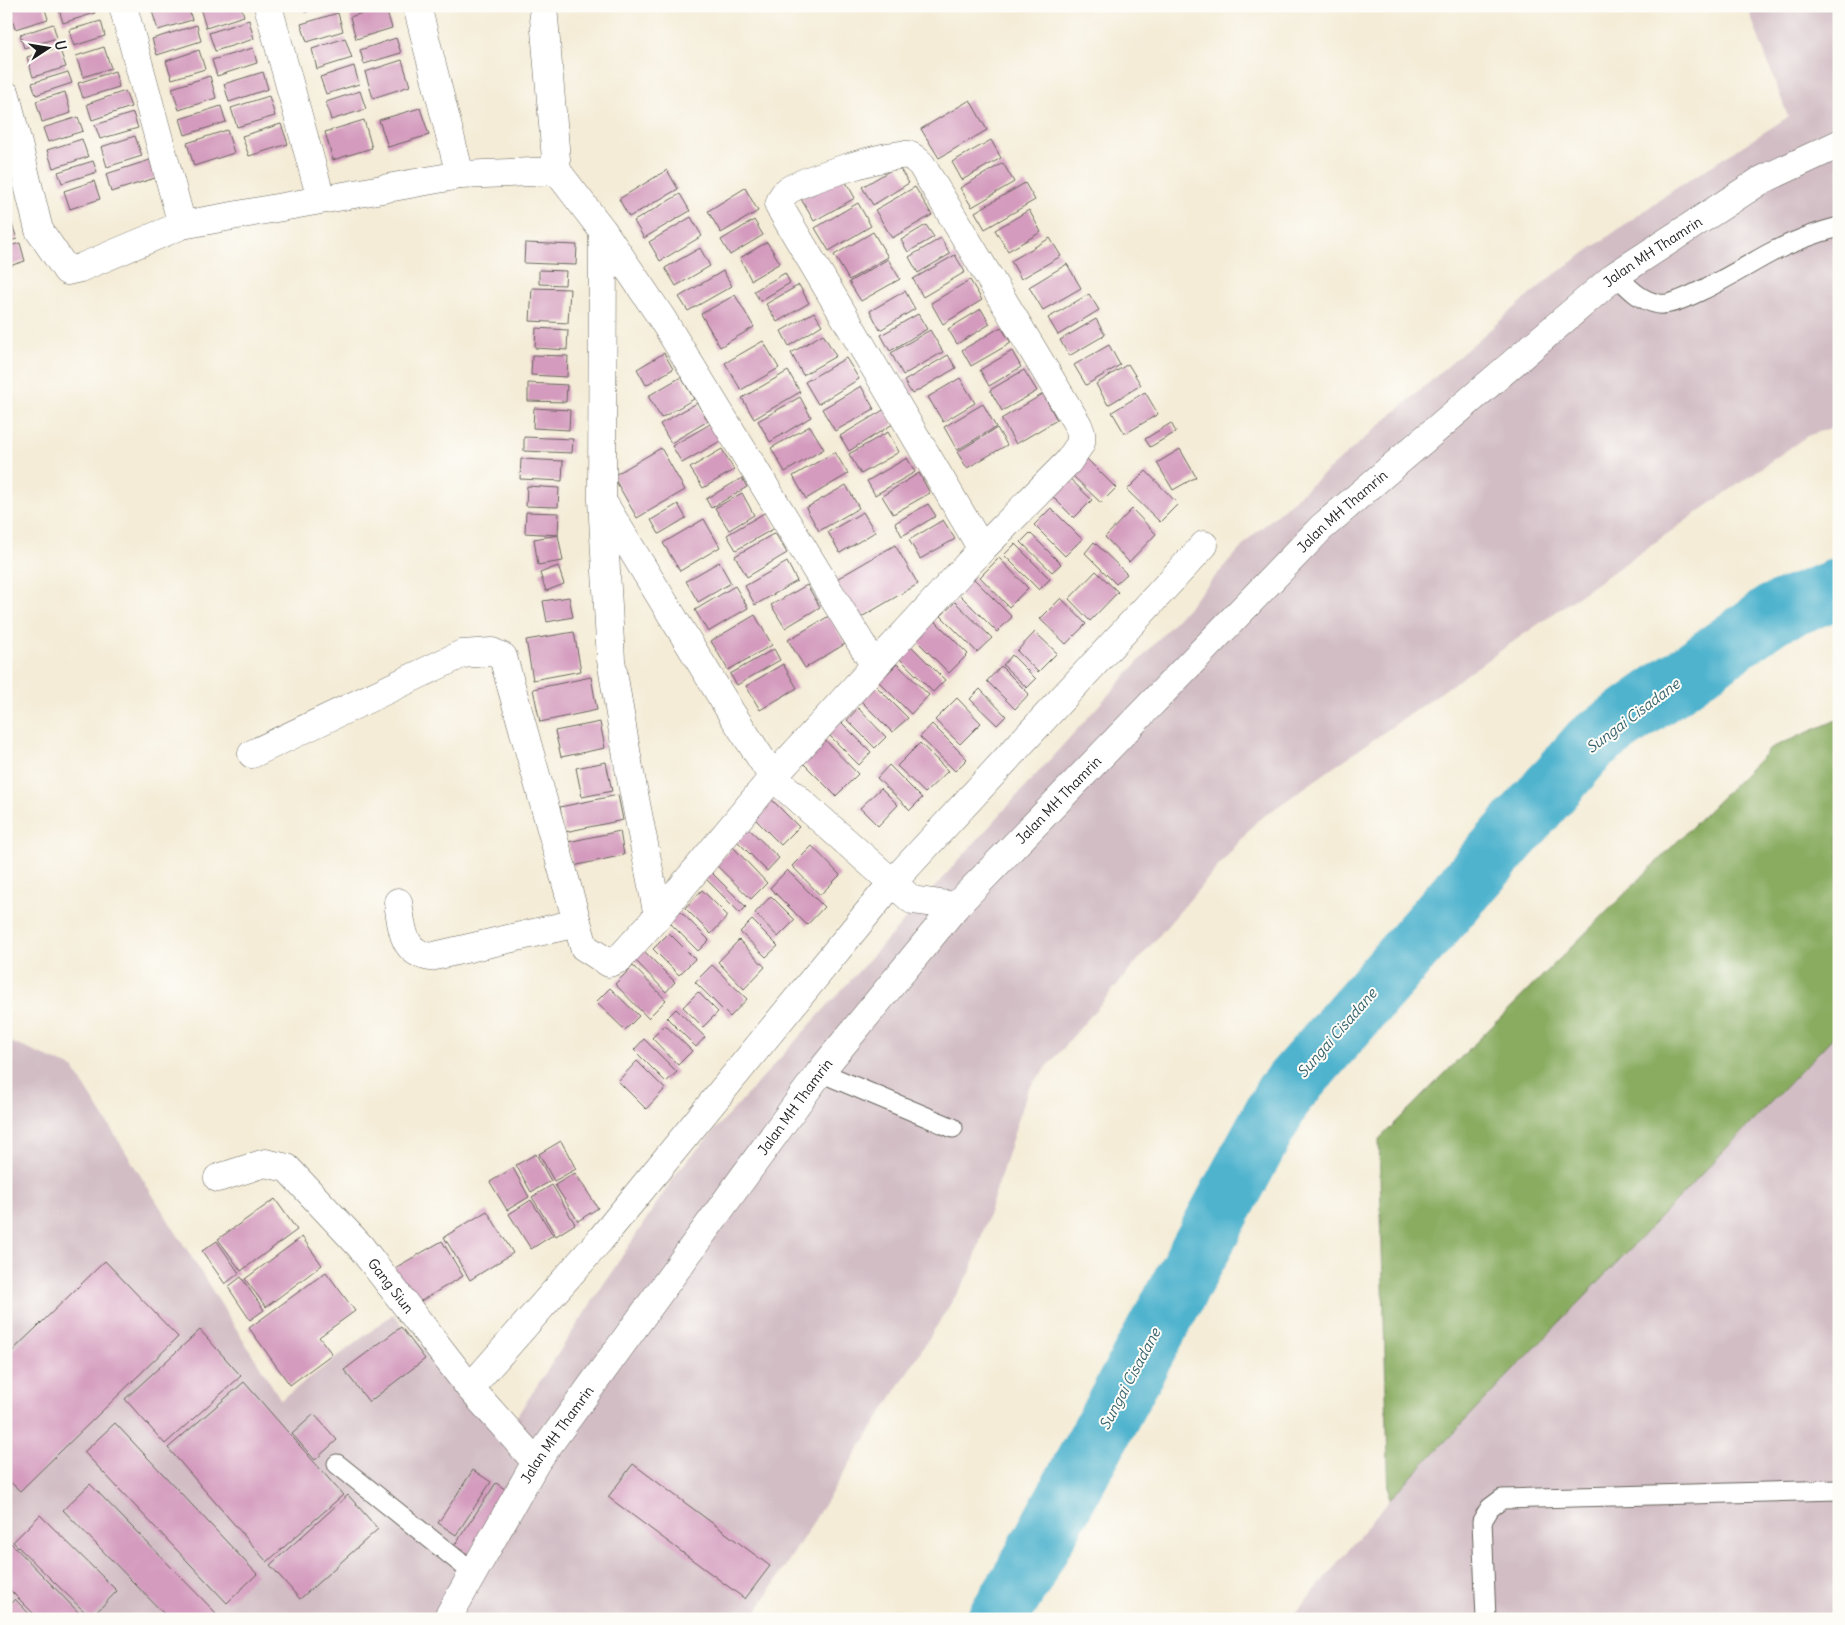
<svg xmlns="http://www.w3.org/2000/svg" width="1845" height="1625" font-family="Delius,sans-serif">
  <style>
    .industrial { fill: #d2bdc5 }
    .forest { fill: #89ac60; stroke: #52643e }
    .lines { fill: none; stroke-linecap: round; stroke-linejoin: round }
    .river { stroke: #4fb3ce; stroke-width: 60 }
    .building { fill: #d49bbe }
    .lane-casing { stroke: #68655d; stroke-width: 21 }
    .street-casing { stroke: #68655d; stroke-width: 29 }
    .lane { stroke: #fff; stroke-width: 19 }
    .street { stroke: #fff; stroke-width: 28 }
    .labels { text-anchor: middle; stroke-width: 4; stroke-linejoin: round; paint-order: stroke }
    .street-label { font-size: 14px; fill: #1c1c1c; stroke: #fdfcf7 }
    .water-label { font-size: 15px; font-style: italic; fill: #33606c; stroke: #fdfcf7 }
  </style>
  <rect width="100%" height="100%" fill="#fdfcf7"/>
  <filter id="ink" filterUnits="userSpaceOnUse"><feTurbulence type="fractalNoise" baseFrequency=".02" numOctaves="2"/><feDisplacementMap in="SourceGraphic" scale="10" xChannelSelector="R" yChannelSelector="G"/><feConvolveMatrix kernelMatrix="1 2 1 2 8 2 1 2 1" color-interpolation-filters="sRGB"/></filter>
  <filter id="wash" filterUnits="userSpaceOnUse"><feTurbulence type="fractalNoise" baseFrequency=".0096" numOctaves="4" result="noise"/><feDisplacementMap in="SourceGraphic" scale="20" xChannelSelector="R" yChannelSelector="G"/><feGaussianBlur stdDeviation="1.12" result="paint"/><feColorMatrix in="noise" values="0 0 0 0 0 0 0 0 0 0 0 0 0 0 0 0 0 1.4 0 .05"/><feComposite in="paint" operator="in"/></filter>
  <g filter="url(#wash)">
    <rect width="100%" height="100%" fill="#f4ecd7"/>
    <path class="industrial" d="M 1749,6 L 1839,6 L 1839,425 L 1807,436 L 1257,821 L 1028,1089 L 970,1273 L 752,1619 L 6,1619 L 6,1040 L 73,1068 L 281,1400 L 393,1314 L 504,1436 L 678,1171 L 1251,537 L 1547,280 L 1672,191 L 1788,117 L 1750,14 Z
      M 1839,1031 L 1839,1619 L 1291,1619 L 1389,1500 Z"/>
    <path class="forest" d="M 1839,719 L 1839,1031 L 1389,1500 L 1379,1139 L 1771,748 Z"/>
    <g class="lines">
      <path class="river" d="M 997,1619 L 1024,1575 L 1284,1094 L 1591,743 L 1773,614 L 1839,588"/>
    </g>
    <g id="blocks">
      <path class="building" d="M 24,6 L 44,6 L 48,19 L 15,29 L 10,11 Z
        M 58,6 L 93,6 L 95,13 L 63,23 Z
        M 157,6 L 188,6 L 192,20 L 158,30 L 151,8 Z
        M 217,6 L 241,6 L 244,16 L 206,28 L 201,11 Z
        M 303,6 L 323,6 L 323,7 L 305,12 Z
        M 349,6 L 363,6 L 363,7 L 350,11 Z
        M 385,6 L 392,28 L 356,39 L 350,17 Z
        M 338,13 L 343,31 L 307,42 L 301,24 Z
        M 249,20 L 254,39 L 215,51 L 209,33 Z
        M 101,21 L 105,36 L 74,46 L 69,30 Z
        M 53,24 L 57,38 L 24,48 L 20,35 Z
        M 197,25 L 201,41 L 157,55 L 152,39 Z
        M 345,38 L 352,58 L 317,69 L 312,49 Z
        M 396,38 L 401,53 L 364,64 L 360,50 Z
        M 59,47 L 66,67 L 33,77 L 27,57 Z
        M 104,47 L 111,68 L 83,77 L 76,56 Z
        M 253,48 L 257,63 L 217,76 L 212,60 Z
        M 199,50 L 205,69 L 172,79 L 166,61 Z
        M 402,60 L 410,86 L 373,98 L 365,72 Z
        M 354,66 L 359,84 L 326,94 L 320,77 Z
        M 115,71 L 119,87 L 83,98 L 78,83 Z
        M 68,72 L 72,83 L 36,95 L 32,83 Z
        M 263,72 L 268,89 L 229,102 L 224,84 Z
        M 210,76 L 216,98 L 179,110 L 172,88 Z
        M 125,91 L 131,107 L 92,120 L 87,104 Z
        M 360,91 L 366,109 L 331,120 L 326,102 Z
        M 65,92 L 71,113 L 42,122 L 36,101 Z
        M 269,96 L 275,116 L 237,127 L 231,108 Z
        M 970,100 L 987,130 L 939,158 L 921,129 Z
        M 221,106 L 226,122 L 185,135 L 180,119 Z
        M 420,108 L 429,135 L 388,147 L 379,120 Z
        M 133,113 L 138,128 L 100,139 L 95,125 Z
        M 78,117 L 83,131 L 48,142 L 43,128 Z
        M 364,120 L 372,148 L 333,160 L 325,132 Z
        M 281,124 L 288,144 L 249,156 L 242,136 Z
        M 227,130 L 234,153 L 194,166 L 187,143 Z
        M 135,136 L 142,156 L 107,167 L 101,147 Z
        M 82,139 L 88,157 L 53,168 L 47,150 Z
        M 991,140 L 1001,158 L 962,180 L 952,162 Z
        M 150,160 L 155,178 L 111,192 L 106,174 Z
        M 93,161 L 97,172 L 62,183 L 58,172 Z
        M 1003,163 L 1014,182 L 972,207 L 960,188 Z
        M 898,166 L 909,183 L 873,205 L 862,187 Z
        M 667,170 L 678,189 L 629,217 L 619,199 Z
        M 842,175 L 855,198 L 814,221 L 801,199 Z
        M 94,181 L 100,199 L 70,209 L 64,191 Z
        M 1025,183 L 1035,200 L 985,229 L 975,212 Z
        M 915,187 L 932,215 L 892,238 L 875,210 Z
        M 745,188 L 758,211 L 721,233 L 708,211 Z
        M 680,194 L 690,211 L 644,238 L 634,221 Z
        M 6,198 L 11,211 L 6,213 Z
        M 858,203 L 871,226 L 829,251 L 815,228 Z
        M 1029,210 L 1041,232 L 1008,251 L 995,230 Z
        M 691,217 L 702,236 L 660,261 L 649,242 Z
        M 754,220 L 763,235 L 730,255 L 721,240 Z
        M 11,221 L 17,239 L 6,242 L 6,222 Z
        M 926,225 L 934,237 L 908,252 L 901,240 Z
        M 873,232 L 888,257 L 849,280 L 834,255 Z
        M 941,238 L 950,254 L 918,273 L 909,257 Z
        M 1050,238 L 1061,256 L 1021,279 L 1011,261 Z
        M 767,242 L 780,263 L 751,280 L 740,258 Z
        M 20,243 L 25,261 L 6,267 L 6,247 Z
        M 525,243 L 577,245 L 576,265 L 524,263 Z
        M 700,248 L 710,266 L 676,286 L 665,268 Z
        M 955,255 L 965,272 L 923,297 L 913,279 Z
        M 888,259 L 900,279 L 861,301 L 849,282 Z
        M 1067,264 L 1081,288 L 1043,310 L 1029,287 Z
        M 539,270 L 566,271 L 565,285 L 539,284 Z
        M 723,271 L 732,286 L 688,311 L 679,297 Z
        M 785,273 L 790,283 L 760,301 L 754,291 Z
        M 970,280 L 982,300 L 943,324 L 931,303 Z
        M 799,285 L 809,303 L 777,322 L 766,304 Z
        M 532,288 L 570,289 L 568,323 L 530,321 Z
        M 905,291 L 915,309 L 880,330 L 870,311 Z
        M 1089,294 L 1099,310 L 1058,335 L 1048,318 Z
        M 735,295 L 754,327 L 720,347 L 701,314 Z
        M 981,309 L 990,324 L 957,344 L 948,329 Z
        M 814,312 L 822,325 L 789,346 L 781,331 Z
        M 918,314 L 927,329 L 890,351 L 881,335 Z
        M 1096,319 L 1105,335 L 1069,356 L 1060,340 Z
        M 1001,327 L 1011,343 L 971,366 L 962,350 Z
        M 536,328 L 568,330 L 567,350 L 535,348 Z
        M 930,330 L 943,352 L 903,375 L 891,353 Z
        M 823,334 L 836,356 L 803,375 L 791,353 Z
        M 763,341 L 779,368 L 741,390 L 725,363 Z
        M 1109,345 L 1120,365 L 1086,385 L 1074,365 Z
        M 1012,351 L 1021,367 L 989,386 L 980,370 Z
        M 664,353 L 673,369 L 646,385 L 637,369 Z
        M 532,355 L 568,356 L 567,377 L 531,375 Z
        M 948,355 L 956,368 L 912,394 L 904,381 Z
        M 846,358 L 859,379 L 818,404 L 805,382 Z
        M 1128,364 L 1141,385 L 1108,405 L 1096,384 Z
        M 1024,370 L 1037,391 L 1002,411 L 990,390 Z
        M 788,371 L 800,392 L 754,419 L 742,398 Z
        M 681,377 L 694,399 L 661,418 L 648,396 Z
        M 960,378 L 975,403 L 943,422 L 928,397 Z
        M 528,383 L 567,385 L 566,402 L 528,401 Z
        M 861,386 L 874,409 L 835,431 L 822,409 Z
        M 1145,392 L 1158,414 L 1125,434 L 1112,412 Z
        M 1043,394 L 1057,420 L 1016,444 L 1001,419 Z
        M 800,397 L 811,417 L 770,442 L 758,421 Z
        M 697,403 L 708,421 L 671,443 L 660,424 Z
        M 983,404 L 996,427 L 957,450 L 944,427 Z
        M 534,408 L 570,410 L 569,430 L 533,428 Z
        M 885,409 L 893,424 L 849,451 L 840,436 Z
        M 712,423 L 722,440 L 682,463 L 672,446 Z
        M 1171,423 L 1176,432 L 1150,447 L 1145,439 Z
        M 810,426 L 824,449 L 785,472 L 771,448 Z
        M 997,428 L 1007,445 L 967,468 L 957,452 Z
        M 888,432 L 899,452 L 861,474 L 849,454 Z
        M 524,437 L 573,439 L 572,453 L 524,451 Z
        M 661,448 L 685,490 L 637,518 L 613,476 Z
        M 722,449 L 734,470 L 703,488 L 690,468 Z
        M 1180,449 L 1196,477 L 1173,490 L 1157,463 Z
        M 835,452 L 848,474 L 806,499 L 793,476 Z
        M 1085,457 L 1116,488 L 1101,503 L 1070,473 Z
        M 907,458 L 915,472 L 875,495 L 867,481 Z
        M 521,459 L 563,461 L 562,481 L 520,479 Z
        M 1146,471 L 1178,504 L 1160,522 L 1127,490 Z
        M 919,473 L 930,493 L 893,514 L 882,496 Z
        M 1065,474 L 1092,500 L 1074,518 L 1048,492 Z
        M 742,478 L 747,487 L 711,508 L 706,499 Z
        M 846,485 L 859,508 L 819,531 L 806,508 Z
        M 527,486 L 559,488 L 558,507 L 526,506 Z
        M 742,493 L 754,515 L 729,530 L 715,508 Z
        M 678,504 L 686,518 L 659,534 L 651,520 Z
        M 928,504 L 936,516 L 902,536 L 895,523 Z
        M 1051,508 L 1082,539 L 1065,556 L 1034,525 Z
        M 1132,509 L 1156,534 L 1129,562 L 1105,537 Z
        M 526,512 L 559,513 L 558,535 L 525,533 Z
        M 766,512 L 775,528 L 736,550 L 727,535 Z
        M 863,512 L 875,532 L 840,553 L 828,532 Z
        M 704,519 L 720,547 L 680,571 L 663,543 Z
        M 943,520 L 955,539 L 920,559 L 909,540 Z
        M 775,533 L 787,553 L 747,577 L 735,556 Z
        M 1030,533 L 1061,564 L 1052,572 L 1021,542 Z
        M 558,535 L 563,561 L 538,565 L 534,539 Z
        M 1094,542 L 1127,574 L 1116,584 L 1085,553 Z
        M 1015,544 L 1050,579 L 1039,590 L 1004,555 Z
        M 895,545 L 918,584 L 858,619 L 835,580 Z
        M 999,558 L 1028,588 L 1009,607 L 980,577 Z
        M 719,562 L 731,583 L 698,602 L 686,581 Z
        M 787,562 L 797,581 L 755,605 L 745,586 Z
        M 558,566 L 564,584 L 546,591 L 540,573 Z
        M 1096,571 L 1118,592 L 1090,621 L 1069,599 Z
        M 972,577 L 1012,617 L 997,632 L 957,592 Z
        M 807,585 L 820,607 L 785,628 L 771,605 Z
        M 735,586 L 748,608 L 708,632 L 695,610 Z
        M 569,597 L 573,617 L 547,622 L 543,601 Z
        M 1061,598 L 1086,624 L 1066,644 L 1040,619 Z
        M 955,602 L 992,638 L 977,652 L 941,616 Z
        M 755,615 L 772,645 L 728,670 L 711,641 Z
        M 829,616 L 845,644 L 805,668 L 788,640 Z
        M 934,620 L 968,654 L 949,673 L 915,639 Z
        M 574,632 L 581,671 L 533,680 L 526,640 Z
        M 1035,632 L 1057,653 L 1038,672 L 1017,651 Z
        M 911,646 L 945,680 L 933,692 L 899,658 Z
        M 774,649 L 780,660 L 737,685 L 730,674 Z
        M 1012,655 L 1036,679 L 1027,688 L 1003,665 Z
        M 783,664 L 797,688 L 760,710 L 746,686 Z
        M 897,664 L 929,695 L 911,714 L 879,682 Z
        M 1001,666 L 1029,694 L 1015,709 L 987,681 Z
        M 591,677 L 597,710 L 540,722 L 533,689 Z
        M 874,684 L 908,718 L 892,732 L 859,699 Z
        M 980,689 L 1006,716 L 997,725 L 970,699 Z
        M 957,698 L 981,723 L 960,744 L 935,720 Z
        M 858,708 L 886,737 L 875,748 L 847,720 Z
        M 840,721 L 871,752 L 859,765 L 828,734 Z
        M 600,722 L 605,748 L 561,757 L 555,731 Z
        M 932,724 L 967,759 L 955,771 L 920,737 Z
        M 825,740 L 858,774 L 836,796 L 803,763 Z
        M 920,743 L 948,771 L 925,793 L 897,766 Z
        M 606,762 L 612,791 L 582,797 L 576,768 Z
        M 889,765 L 922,798 L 910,810 L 877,778 Z
        M 881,788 L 898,805 L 878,826 L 860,808 Z
        M 618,795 L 623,820 L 565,832 L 560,807 Z
        M 768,796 L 799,827 L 781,845 L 750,814 Z
        M 747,827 L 779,858 L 767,871 L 735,839 Z
        M 620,831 L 624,855 L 573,866 L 568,842 Z
        M 812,846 L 840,875 L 820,895 L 792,866 Z
        M 733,847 L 767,883 L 751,899 L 716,865 Z
        M 787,870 L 824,907 L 807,925 L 770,888 Z
        M 711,872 L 746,907 L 740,913 L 705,878 Z
        M 702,890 L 728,916 L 711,934 L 685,908 Z
        M 771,896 L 795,920 L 778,937 L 755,913 Z
        M 680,911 L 709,940 L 698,951 L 669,922 Z
        M 752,920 L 778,946 L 766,957 L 740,932 Z
        M 669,933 L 695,959 L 679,975 L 653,949 Z
        M 739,940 L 765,967 L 744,989 L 718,962 Z
        M 643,950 L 675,982 L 666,992 L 634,959 Z
        M 712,965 L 747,999 L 730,1017 L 695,982 Z
        M 633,966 L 666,1000 L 648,1018 L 615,984 Z
        M 610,988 L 639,1016 L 625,1030 L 596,1002 Z
        M 698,992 L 718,1012 L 703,1027 L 683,1007 Z
        M 676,1009 L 705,1037 L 696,1047 L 667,1018 Z
        M 665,1025 L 692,1051 L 678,1065 L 652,1038 Z
        M 644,1039 L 677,1072 L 666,1082 L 634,1050 Z
        M 637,1061 L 665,1089 L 646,1109 L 618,1081 Z
        M 561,1141 L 576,1169 L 554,1181 L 539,1154 Z
        M 536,1154 L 551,1181 L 531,1192 L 516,1165 Z
        M 513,1168 L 529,1197 L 507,1210 L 490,1182 Z
        M 575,1173 L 598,1208 L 578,1221 L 555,1185 Z
        M 552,1185 L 575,1224 L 556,1236 L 532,1197 Z
        M 275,1199 L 297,1230 L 241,1271 L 218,1239 Z
        M 531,1200 L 553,1235 L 531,1249 L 509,1214 Z
        M 487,1211 L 513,1253 L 470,1280 L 444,1237 Z
        M 302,1237 L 322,1265 L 266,1307 L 245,1279 Z
        M 217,1241 L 239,1273 L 225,1284 L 202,1251 Z
        M 442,1241 L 463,1276 L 414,1305 L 393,1269 Z
        M 105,1261 L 178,1337 L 20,1491 L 6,1478 L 6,1357 Z
        M 326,1272 L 355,1311 L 319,1337 L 332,1354 L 290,1385 L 249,1328 Z
        M 241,1277 L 264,1310 L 250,1320 L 228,1287 Z
        M 401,1327 L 425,1359 L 369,1402 L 344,1370 Z
        M 200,1330 L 241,1376 L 165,1444 L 125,1399 Z
        M 244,1382 L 343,1495 L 267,1562 L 168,1448 Z
        M 314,1414 L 337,1440 L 315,1460 L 292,1434 Z
        M 115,1423 L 257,1574 L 227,1603 L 84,1452 Z
        M 633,1464 L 770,1566 L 745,1599 L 608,1497 Z
        M 473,1470 L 491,1482 L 456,1535 L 438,1523 Z
        M 496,1483 L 509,1492 L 468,1554 L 454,1546 Z
        M 90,1484 L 216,1613 L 210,1619 L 169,1619 L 63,1510 Z
        M 348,1495 L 378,1529 L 300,1599 L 270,1565 Z
        M 40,1515 L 117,1591 L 91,1618 L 13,1542 Z
        M 7,1539 L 85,1619 L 39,1619 L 6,1586 Z
        M 15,1599 L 34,1619 L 6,1619 L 6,1608 Z"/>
    </g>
  </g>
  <g filter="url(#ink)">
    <use href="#blocks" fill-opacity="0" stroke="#68655d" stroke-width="1"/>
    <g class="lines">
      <defs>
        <path id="lane" d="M 1616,275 C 1629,288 1640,301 1659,304 C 1679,308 1749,264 1770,253 C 1792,242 1815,233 1839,227
          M 820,1072 L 953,1128
          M 337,1464 L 472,1572
          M 1486,1619 L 1482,1521 L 1490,1508 L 1502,1499 L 1839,1490"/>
        <g id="street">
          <path d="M 123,6 L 182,225"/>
          <path d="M 268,6 L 321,199"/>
          <path d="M 417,6 L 460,175"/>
          <path d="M 543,6 L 557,171"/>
          <path d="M 6,95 L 39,230 L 67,271 L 80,268 L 182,225 L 460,175 L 557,171 L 603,231 L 661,317 L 875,666"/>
          <path d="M 603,231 L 602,500 L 611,660 L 629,768 L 658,916"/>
          <path d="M 604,504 L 732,714 L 773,777 L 912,900 L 956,906"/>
          <path d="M 252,754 L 462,654 L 492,652 L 503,657 L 584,947 L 609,963 L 619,959 L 658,916 L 773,777 L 982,549 L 1068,462 L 1081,443 L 1081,433 L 1078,425 L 921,164 C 917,161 913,156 908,155 C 894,151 796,182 786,192 C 782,196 780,201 779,206 L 982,549"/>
          <path d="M 398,902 C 402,926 401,952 430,957 L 577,923"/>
          <path id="s1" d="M 218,1178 L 265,1163 L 287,1168 L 360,1246 L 470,1388 L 536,1462"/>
          <path d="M 470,1388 L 600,1240 L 892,883 L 1204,545"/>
          <path id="s2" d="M 447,1619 L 536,1462 L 820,1072 L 956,906 L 1321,528 L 1616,275 L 1760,181 L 1839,144"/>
        </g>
      </defs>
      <use href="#lane" class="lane-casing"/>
      <use href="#street" class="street-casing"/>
      <use href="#lane" class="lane"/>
      <use href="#street" class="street"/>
    </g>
  </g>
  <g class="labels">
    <g class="street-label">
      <text dy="5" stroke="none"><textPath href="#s2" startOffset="1835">Jalan MH Thamrin</textPath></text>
      <text dy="5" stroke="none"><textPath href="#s2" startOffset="1430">Jalan MH Thamrin</textPath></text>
      <text dy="5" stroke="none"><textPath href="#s2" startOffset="1025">Jalan MH Thamrin</textPath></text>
      <text dy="5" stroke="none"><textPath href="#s2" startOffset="620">Jalan MH Thamrin</textPath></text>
      <text dy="5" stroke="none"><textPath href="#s1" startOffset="229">Gang Siun</textPath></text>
      <text dy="5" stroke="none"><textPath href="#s2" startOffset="215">Jalan MH Thamrin</textPath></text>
    </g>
    <g class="water-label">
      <text transform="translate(1633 716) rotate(-37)" y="5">Sungai Cisadane</text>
      <text transform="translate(1337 1033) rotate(-49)" y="5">Sungai Cisadane</text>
      <text transform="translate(1130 1379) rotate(-62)" y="5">Sungai Cisadane</text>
    </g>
  </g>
  <rect width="1845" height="1625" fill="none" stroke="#fdfcf7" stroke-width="25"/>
  <g transform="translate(48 48) rotate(78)" stroke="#fdfcf7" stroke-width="4" paint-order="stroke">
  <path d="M0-4L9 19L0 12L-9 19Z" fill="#1c1c1c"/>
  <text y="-8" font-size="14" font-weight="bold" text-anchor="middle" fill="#1c1c1c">U</text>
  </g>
</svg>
